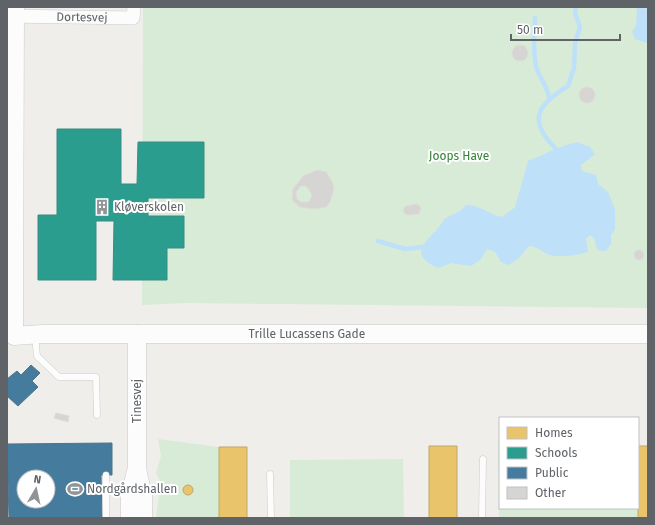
<svg xmlns="http://www.w3.org/2000/svg" width="655" height="525" font-family="'Fira Sans',sans-serif">
  <style>
    .green { fill: #d8ebd6 }
    .water { fill: #bfe0f9 }
    .homes { fill: #e9c46a; stroke: #c0a769 }
    .schools { fill: #2a9d8f; stroke: #3a8c83 }
    .public { fill: #457b9d; stroke: #4d748d; fill-rule: evenodd }
    .lines { fill: none; stroke-linecap: round; stroke-linejoin: round }
    .stream { stroke: #bfe0f9; stroke-width: 4.5 }
    .building { fill: #d6d5d3; stroke: #deddd9; fill-rule: evenodd }
    .lane-casing { stroke: #cbcccc; stroke-width: 7 }
    .street-casing { stroke: #cbcccc; stroke-width: 14 }
    .secondary-casing { stroke: #cacacb; stroke-width: 19 }
    .lane { stroke: #fdfcfc; stroke-width: 6 }
    .street { stroke: #fdfcfc; stroke-width: 13 }
    .secondary { stroke: #fdfcfc; stroke-width: 18 }
    .labels { text-anchor: middle; stroke-width: 4; stroke-linejoin: round; paint-order: stroke }
    .street-label { font-size: 12px; fill: #5f6368; stroke: #fff }
    .park-label { font-size: 12px; fill: #348238; stroke: #fff }
    .poi-label { font-size: 12px; fill: #5f6368; stroke: #fff; text-anchor: start }
  </style>
  <rect width="100%" height="100%" fill="#efeeea"/>
  <path class="green" d="M 143,7 L 648,7 L 648,308 L 186,303 L 142,305 Z
    M 158,439 L 219,447 L 219,518 L 156,518 L 159,496 L 157,492 L 161,483 L 156,473 L 161,456 Z
    M 498,440 L 500,440 L 500,508 L 637,508 L 637,518 L 499,518 Z
    M 403,459 L 404,518 L 290,518 L 290,460 Z"/>
  <path class="water" d="M 637,7 L 648,9 L 647,43 L 635,39 L 632,32 L 636,25 Z
    M 577,142 L 590,147 L 595,154 L 581,165 L 582,171 L 596,175 L 598,184 L 608,192 L 615,209 L 615,229 L 611,235 L 611,244 L 606,251 L 597,250 L 594,238 L 590,235 L 586,239 L 588,252 C 578,255 560,258 550,255 C 542,253 540,247 529,246 L 518,259 L 509,265 L 501,262 L 495,252 L 487,249 L 481,259 L 471,266 L 451,263 L 438,268 C 400,251 437,237 444,219 L 460,211 L 466,205 C 478,204 489,214 502,217 L 515,207 L 528,161 C 545,154 559,146 577,142 Z"/>
  <path class="homes" d="M 429,446 L 457,446 L 457,518 L 429,518 Z
    M 638,446 L 648,446 L 648,518 L 638,518 Z
    M 219,447 L 247,447 L 247,518 L 219,518 Z
    M183 490a5 5 0 1 1 10 0a5 5 0 1 1-10 0Z"/>
  <path class="schools" d="M 57,129 L 121,129 L 121,184 L 137,184 L 138,142 L 204,142 L 204,198 L 148,198 L 148,216 L 184,216 L 184,248 L 167,248 L 167,280 L 113,280 L 114,221 L 96,221 L 96,280 L 38,280 L 38,215 L 57,215 Z"/>
  <path class="public" d="M 31,365 L 40,373 L 32,381 L 38,387 L 18,406 L 7,396 L 7,379 L 17,371 L 21,375 Z
    M 112,443 L 112,475 L 101,475 L 102,518 L 9,518 L 7,444 ZM 24,477 L 48,477 L 48,501 L 24,501 Z"/>
  <g class="lines">
    <path class="stream" d="M 535,18 C 534,33 533,50 536,66 C 539,78 548,86 549,98
      M 556,149 C 527,120 537,105 568,86 L 574,68 L 575,43 L 580,27 L 575,13 L 576,7
      M 378,241 L 405,249 L 423,247"/>
  </g>
  <path class="building" d="M512 53a8 8 0 1 1 16 0a8 8 0 1 1-16 0Z
    M579 95a8 8 0 1 1 16 0a8 8 0 1 1-16 0Z
    M 317,170 L 326,172 L 332,181 L 334,189 L 330,202 L 326,207 L 315,209 L 300,207 L 292,200 L 293,189 L 303,176 ZM 301,186 L 306,186 L 309,190 L 312,195 L 310,200 L 308,202 L 301,202 L 297,199 L 296,192 Z
    M 416,204 L 420,206 L 421,209 L 419,214 L 408,215 L 404,213 L 403,209 L 406,206 Z
    M634 255a5 5 0 1 1 10 0a5 5 0 1 1-10 0Z
    M 56,413 L 69,416 L 68,422 L 54,418 Z"/>
  <g class="lines">
    <defs>
      <path id="lane" d="M 35,336 L 37,356 L 59,377 L 96,377 L 97,415
        M 270,474 L 271,518
        M 106,518 L 106,475
        M 482,518 L 483,459"/>
      <g id="street">
        <path id="s1" d="M 7,16 L 133,18 L 134,7"/>
      </g>
      <g id="secondary">
        <path id="s2" d="M 15,7 L 14,336 L 42,334 L 648,334"/>
        <path d="M 137,334 L 137,469 L 143,496 L 143,518"/>
        <path d="M 130,518 L 130,496 L 136,471"/>
      </g>
    </defs>
    <use href="#lane" class="lane-casing"/>
    <use href="#street" class="street-casing"/>
    <use href="#secondary" class="secondary-casing"/>
    <use href="#lane" class="lane"/>
    <use href="#street" class="street"/>
    <use href="#secondary" class="secondary"/>
  </g>
  <defs>
    <symbol id="building-bare" viewBox="-9 -9 18 18"><path d="M-4-6H4V6H1V3H-1V6H-4ZM-2.5-4.3h1.7v1.8h-1.7ZM.8-4.3h1.7v1.8H.8ZM-2.5-1h1.7V.8h-1.7ZM.8-1h1.7V.8H.8Z" fill="#919496" stroke="#fff" stroke-width="2.5" paint-order="stroke"/></symbol>
    <symbol id="stadium-bare" viewBox="-9 -9 18 18"><path d="M0-5a6.5 5 0 1 0 0 10a6.5 5 0 1 0 0-10ZM-3.5-1.8h7v3.6h-7Z" fill="#919496" stroke="#fff" stroke-width="2.5" paint-order="stroke"/></symbol>
  </defs>
  <g fill-rule="evenodd">
    <use href="#building-bare" x="91" y="196" width="22" height="22"/>
    <use href="#stadium-bare" x="64" y="478" width="22" height="22"/>
  </g>
  <g class="labels">
    <g class="street-label">
      <text dy="4" stroke="none"><textPath href="#s1" startOffset="75">Dortesvej</textPath></text>
      <text dy="4" stroke="none"><textPath href="#s2" startOffset="622">Trille Lucassens Gade</textPath></text>
      <text transform="translate(137 401) rotate(-90)" y="4">Tinesvej</text>
    </g>
    <g class="park-label">
      <text x="459" y="160">Joops Have</text>
    </g>
    <g class="poi-label">
      <text x="114" y="211">Kløverskolen</text>
      <text x="87" y="493">Nordgårdshallen</text>
    </g>
  </g>
  <rect width="655" height="525" fill="none" stroke="#5f6368" stroke-width="16"/>
  <rect x="499" y="417" width="140" height="92" fill="#ffffff" stroke="#bfc1c3"/>
  <rect x="507" y="427" width="20" height="12" fill="#e9c46a" stroke="#bfc1c3"/>
  <text x="535" y="437" font-size="12" fill="#5f6368">Homes</text>
  <rect x="507" y="447" width="20" height="12" fill="#2a9d8f" stroke="#bfc1c3"/>
  <text x="535" y="457" font-size="12" fill="#5f6368">Schools</text>
  <rect x="507" y="467" width="20" height="12" fill="#457b9d" stroke="#bfc1c3"/>
  <text x="535" y="477" font-size="12" fill="#5f6368">Public</text>
  <rect x="507" y="487" width="20" height="12" fill="#d6d5d3" stroke="#bfc1c3"/>
  <text x="535" y="497" font-size="12" fill="#5f6368">Other</text>
  <g transform="translate(36 489) rotate(9)"><circle r="19" fill="#ffffff" stroke="#bfc1c3"/>
  <path d="M0-3L7 15L0 10L-7 15Z" fill="#919496"/>
  <text y="-6" font-size="11" font-weight="bold" text-anchor="middle" fill="#5f6368">N</text>
  </g>
  <path d="M511 34v6h109v-6" fill="none" stroke="#5f6368" stroke-width="2"/>
  <text x="517" y="34" font-size="12" fill="#5f6368" stroke="#ffffff" stroke-width="3" paint-order="stroke">50 m</text>
</svg>
